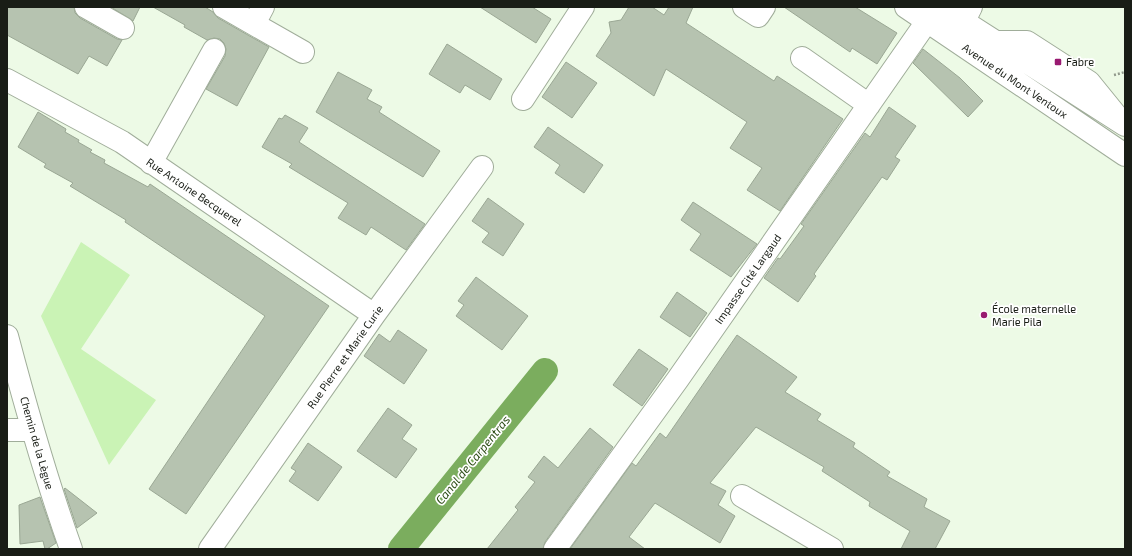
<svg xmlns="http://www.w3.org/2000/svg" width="1132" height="556" font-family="'Exo 2',sans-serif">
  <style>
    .green { fill: #caf3b5 }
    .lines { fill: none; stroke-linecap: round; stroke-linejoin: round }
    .canal { stroke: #7bad5e; stroke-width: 26 }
    .building { fill: #b6c3b0; stroke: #9aa794 }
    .minor-casing { stroke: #a0ad9a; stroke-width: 24 }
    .major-casing { stroke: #a0ad9a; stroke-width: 24 }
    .path { stroke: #919a8c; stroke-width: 2.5; stroke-dasharray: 2 2; stroke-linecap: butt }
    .minor { stroke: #fff; stroke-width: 22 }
    .major { stroke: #fff; stroke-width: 22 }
    .poi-dot { fill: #991a71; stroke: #fff; stroke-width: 1.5 }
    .labels { text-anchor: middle; stroke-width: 3.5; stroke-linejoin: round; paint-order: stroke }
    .poi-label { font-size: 11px; fill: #191d16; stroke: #fff; text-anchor: start }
    .street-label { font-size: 11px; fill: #191d16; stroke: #fff }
    .water-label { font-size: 12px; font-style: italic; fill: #2a4a13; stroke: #fff }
  </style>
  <rect width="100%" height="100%" fill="#edfae6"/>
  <path class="green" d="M 81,242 L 130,275 L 81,349 L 156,400 L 109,465 L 41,316 Z"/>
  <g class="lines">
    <path class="canal" d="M 401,549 L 545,371"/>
  </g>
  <path class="building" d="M 7,7 L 74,7 L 75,13 L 80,18 L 117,39 L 122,40 L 107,66 L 89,56 L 78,74 L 7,35 Z
    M 111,7 L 140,7 L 133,21 Z
    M 153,7 L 205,7 L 213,12 L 218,18 L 269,47 L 237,106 L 206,89 L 225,56 L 226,49 L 224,43 L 220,39 L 214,38 L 207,40 L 184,27 L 185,25 Z
    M 480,7 L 532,7 L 551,19 L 536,43 Z
    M 629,7 L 652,7 L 664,15 L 669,7 L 693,7 L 686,23 L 774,81 L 777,76 L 843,119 L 780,211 L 747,190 L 762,168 L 730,148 L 747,122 L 666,69 L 654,96 L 596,56 L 611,33 L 609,22 L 621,20 Z
    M 784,7 L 855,7 L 897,33 L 877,64 L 852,48 L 850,52 Z
    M 447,44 L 502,79 L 490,100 L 465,85 L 460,93 L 429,74 Z
    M 923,49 L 960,78 L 983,101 L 968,117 L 913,63 Z
    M 566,62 L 597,83 L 572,118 L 542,97 Z
    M 338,72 L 372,90 L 367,99 L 382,107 L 379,112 L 440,151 L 423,177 L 316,112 Z
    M 889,107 L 916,126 L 895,157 L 900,160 L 887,180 L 882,177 L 814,274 L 816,276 L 798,302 L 764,278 L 778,258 L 780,259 L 804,226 L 801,224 L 865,133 L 870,137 Z
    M 38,112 L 66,129 L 65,132 L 79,140 L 78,142 L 92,150 L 90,152 L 105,160 L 104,163 L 148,187 L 150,184 L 329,306 L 186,514 L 149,489 L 265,316 L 125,222 L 126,220 L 70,186 L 73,183 L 44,167 L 46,164 L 18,147 Z
    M 285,115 L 308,128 L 299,142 L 425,224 L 406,250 L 371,227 L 366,235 L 338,218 L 348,203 L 289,167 L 292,164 L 262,147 L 279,118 L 282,119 Z
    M 548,127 L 603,165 L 584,193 L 555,173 L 560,165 L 534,147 Z
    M 488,198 L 524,224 L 503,256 L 482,242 L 489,233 L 472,221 Z
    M 693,202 L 757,244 L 731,277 L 690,250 L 701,234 L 681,220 Z
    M 476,277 L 528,316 L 502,350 L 456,316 L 464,305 L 458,301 Z
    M 677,292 L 707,313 L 690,337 L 660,317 Z
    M 398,330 L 427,350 L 404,384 L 364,356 L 379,334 L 390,342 Z
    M 737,335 L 797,377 L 785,392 L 821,414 L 817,420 L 855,443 L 853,447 L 890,472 L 887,476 L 927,499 L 924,507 L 950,521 L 935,549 L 901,549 L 910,531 L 869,506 L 870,502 L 822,471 L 824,467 L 756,427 L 710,483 L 726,491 L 718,505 L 735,516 L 720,543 L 655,503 L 629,537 L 645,549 L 570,549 L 632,463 L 636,466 L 660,433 L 666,438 Z
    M 639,349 L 668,369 L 642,406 L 613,385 Z
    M 388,408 L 412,425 L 402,439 L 417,449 L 396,478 L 357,451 Z
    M 590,428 L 613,447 L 545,542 L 543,549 L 487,549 L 518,510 L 515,507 L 535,482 L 528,477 L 544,456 L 558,468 Z
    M 308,443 L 342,467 L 318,501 L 289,481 L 296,471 L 291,468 Z
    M 65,488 L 97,513 L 77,528 L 64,489 Z
    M 40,497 L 56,543 L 47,549 L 45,549 L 43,541 L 20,544 L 19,505 Z"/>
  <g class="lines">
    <defs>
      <path id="minor" d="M 86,7 L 123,28
        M 224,7 L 303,52
        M 744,7 L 758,16 L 764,7
        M 254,24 L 263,7
        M 946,24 L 952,25 L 964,21 L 971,7
        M 993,52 L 996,42 L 1027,42 L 1089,82 L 1119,119
        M 802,58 L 869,105
        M 7,80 L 122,142 L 374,315
        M 523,99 L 583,7
        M 151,163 L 214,50
        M 7,336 C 26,408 46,479 71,549
        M 7,430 L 33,430
        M 742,496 L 832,549
        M 210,549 L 374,315 L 482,167
        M 555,549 L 678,379 L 937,7"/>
      <path id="major" d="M 906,7 L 1125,155
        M 941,7 L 1125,125"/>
    </defs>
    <use href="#minor" class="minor-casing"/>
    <use href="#major" class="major-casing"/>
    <path class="path" d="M 1114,75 L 1125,72"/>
    <use href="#minor" class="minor"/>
    <use href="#major" class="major"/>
  </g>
  <g class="poi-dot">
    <rect x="1054" y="58" width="8" height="8" rx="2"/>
    <circle cx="984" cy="315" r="4"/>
  </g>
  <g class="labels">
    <g class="poi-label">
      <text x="1066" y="66">Fabre</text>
      <text x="992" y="313">École maternelle<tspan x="992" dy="13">Marie Pila</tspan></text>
    </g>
    <g class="street-label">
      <text transform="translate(1015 81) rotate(34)" y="4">Avenue du Mont Ventoux</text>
      <text transform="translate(194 192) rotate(34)" y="4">Rue Antoine Becquerel</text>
      <text transform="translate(748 279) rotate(-55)" y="4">Impasse Cité Largaud</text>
      <text transform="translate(345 357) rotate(-55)" y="4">Rue Pierre et Marie Curie</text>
      <text transform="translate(37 443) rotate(74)" y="4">Chemin de la Lègue</text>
    </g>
    <g class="water-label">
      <text transform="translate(473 460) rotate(-51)" y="4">Canal de Carpentras</text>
    </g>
  </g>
  <rect width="1132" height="556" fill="none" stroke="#191d16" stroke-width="16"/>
</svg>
